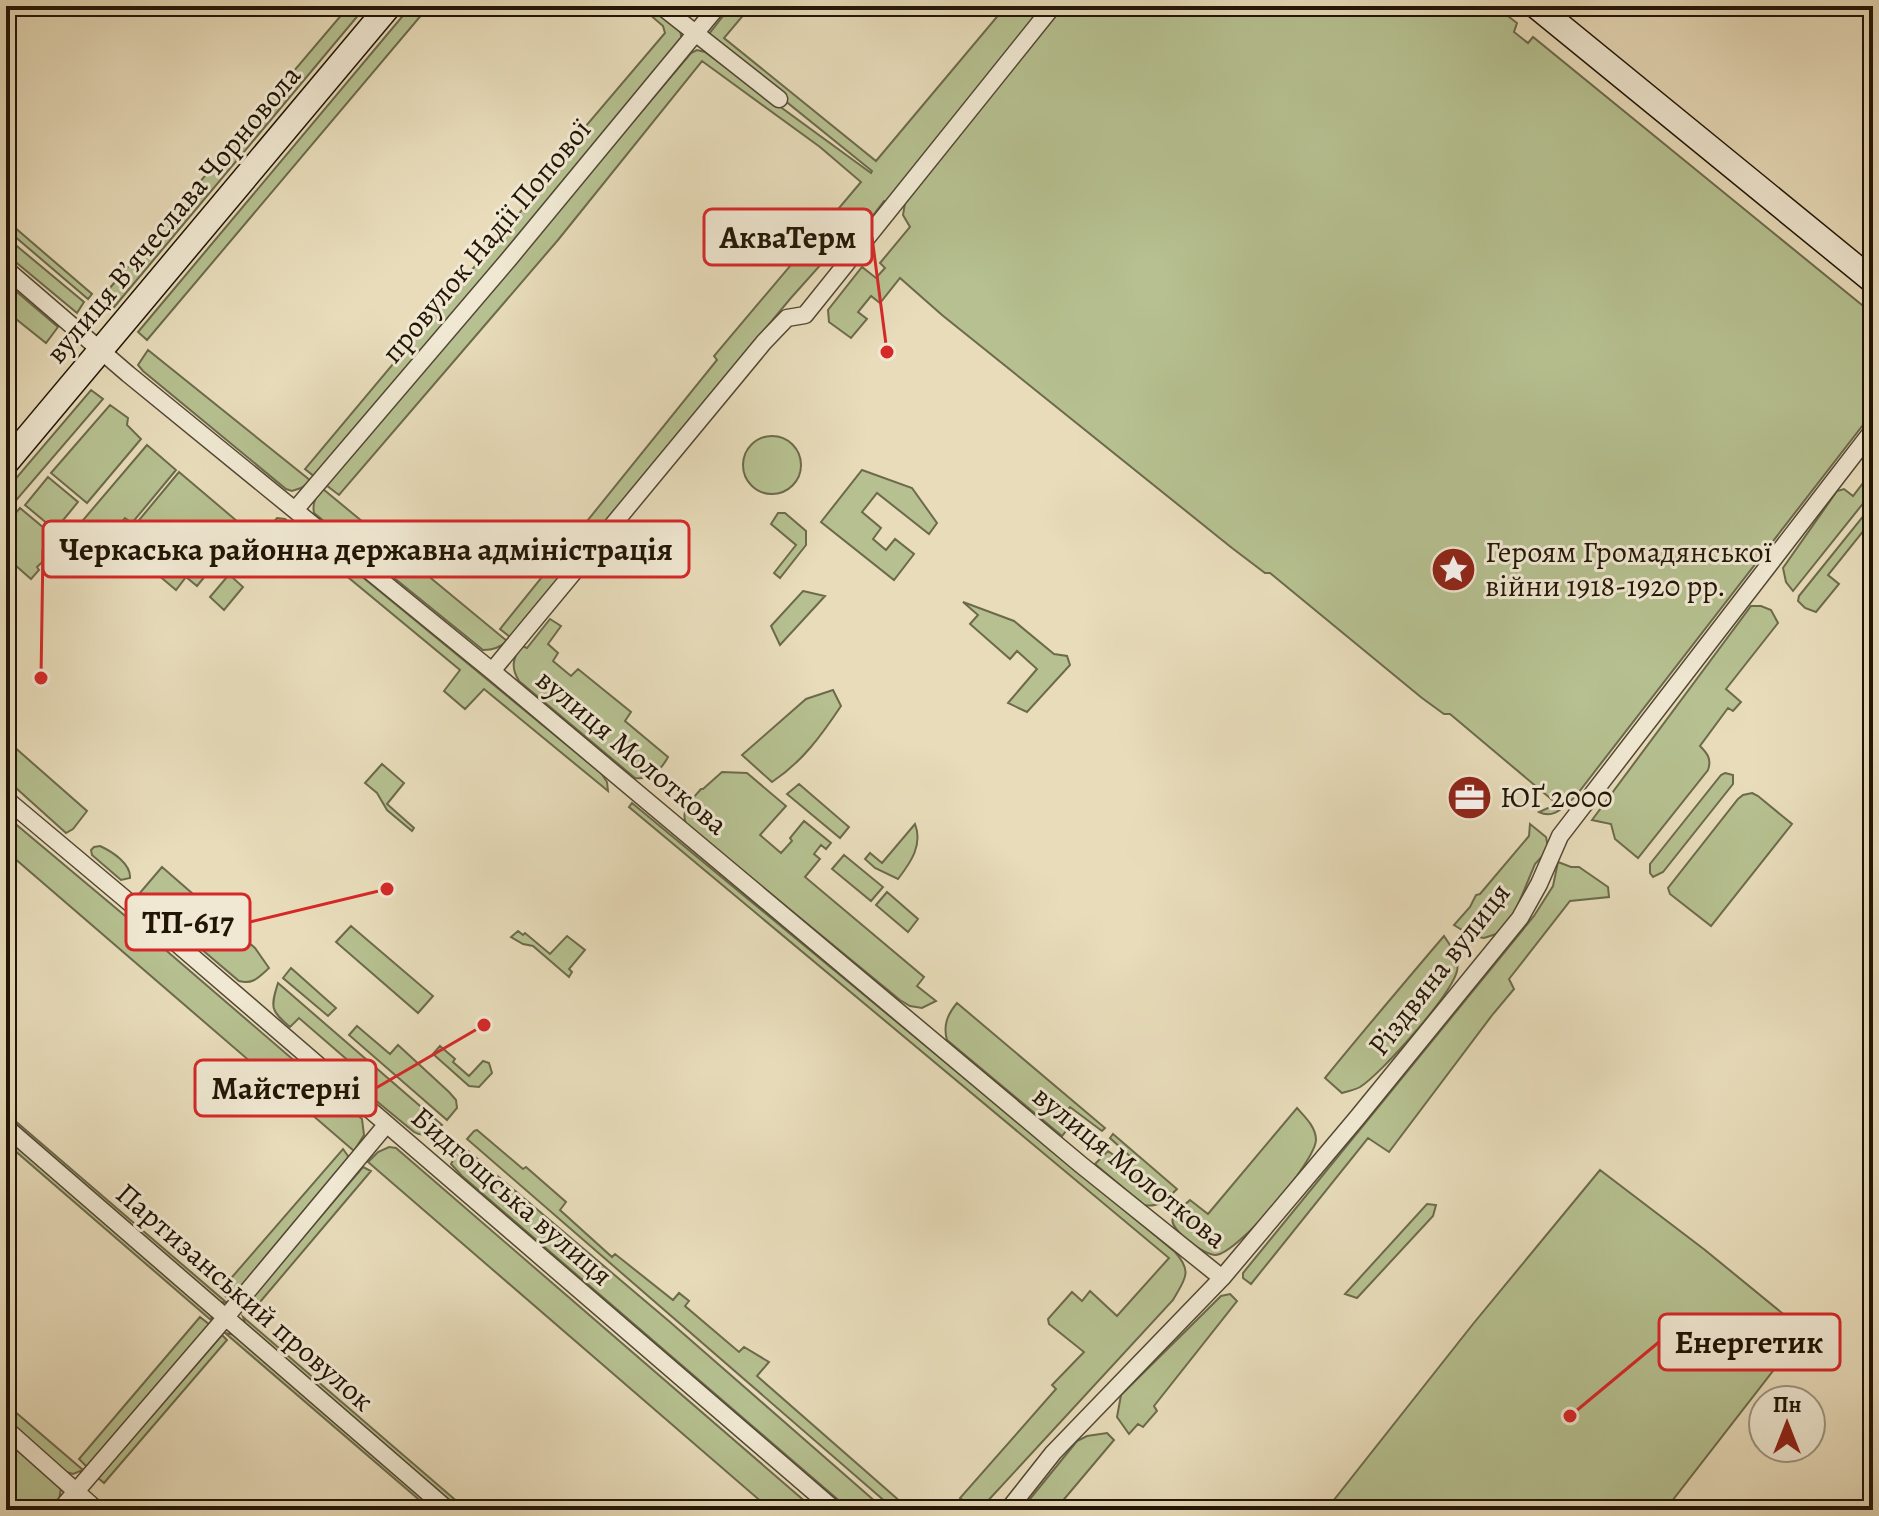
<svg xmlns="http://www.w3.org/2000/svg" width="1879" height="1516" font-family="Alegreya,serif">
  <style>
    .green { fill: #b6c090; stroke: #6c6a4b; stroke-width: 2 }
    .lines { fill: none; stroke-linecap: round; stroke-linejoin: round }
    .minor-casing { stroke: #534733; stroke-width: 19 }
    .secondary-casing { stroke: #211506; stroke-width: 27 }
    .minor { stroke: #f0e8d2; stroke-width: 16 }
    .secondary { stroke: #f0e8d2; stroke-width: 24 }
    .labels { text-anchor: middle; stroke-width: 6; stroke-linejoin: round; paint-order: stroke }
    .street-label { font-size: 30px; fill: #211506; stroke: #f0e8d2 }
    .poi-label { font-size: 30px; fill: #211506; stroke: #f0e8d2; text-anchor: start }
    .leader { fill: none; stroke: #d62828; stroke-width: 3 }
    .callout-dot { fill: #d62828; stroke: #f0e8d2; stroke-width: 3 }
    .callout { fill: #f0e8d2; stroke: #d62828; stroke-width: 3 }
    .callout-label { font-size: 32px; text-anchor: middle; font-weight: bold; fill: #211506 }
  </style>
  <rect width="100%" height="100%" fill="#e8dcba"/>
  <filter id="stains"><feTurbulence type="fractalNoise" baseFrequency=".0025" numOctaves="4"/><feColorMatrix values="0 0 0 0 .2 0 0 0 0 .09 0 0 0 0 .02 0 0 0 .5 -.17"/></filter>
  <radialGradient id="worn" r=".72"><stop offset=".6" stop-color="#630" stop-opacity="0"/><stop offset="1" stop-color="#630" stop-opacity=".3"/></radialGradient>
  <path class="green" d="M 349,6 L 366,6 L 110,312 L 98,302 Z
    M 411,6 L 429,6 L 147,340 L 138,332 Z
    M 640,6 L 654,6 L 679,27 L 681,35 L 681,42 L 506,255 L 315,477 L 305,469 L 589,130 L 585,127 L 665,33 L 663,26 Z
    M 731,6 L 751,6 L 724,38 L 876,161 L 1006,6 L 1043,6 L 887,203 L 884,201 L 862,230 L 858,231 L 844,247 L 832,252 L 790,299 L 510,637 L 500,629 L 717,360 L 714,356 L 861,182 L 820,147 L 702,61 L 558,240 L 339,495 L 326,485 L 691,53 L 697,50 L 705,52 L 871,173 L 872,171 L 716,45 L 709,34 Z
    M 1062,6 L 1495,6 L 1517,23 L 1514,32 L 1528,43 L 1533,37 L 1873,314 L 1873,412 L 1575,797 C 1564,806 1554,820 1539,812 L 1557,804 L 1450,714 L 1444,714 L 1422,698 L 1270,573 L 1265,573 L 1232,548 L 942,315 L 900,278 L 880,303 L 871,296 L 858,312 L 867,319 L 851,338 L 829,322 L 828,310 L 862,267 L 876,278 L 885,268 L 880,263 L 910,227 L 903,215 L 905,203 Z
    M 6,220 L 92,294 L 88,299 L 6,229 Z
    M 6,237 L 84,302 L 77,313 L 6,254 Z
    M 11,287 L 58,327 L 46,343 L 6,311 L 6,289 Z
    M 148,350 L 311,481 L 301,488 L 292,491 L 286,489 L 143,371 L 138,365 Z
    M 91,390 L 103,399 L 6,512 L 6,490 Z
    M 110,405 L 128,418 L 127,425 L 141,439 L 87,503 L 51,473 Z
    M743 465a29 29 0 1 1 58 0a29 29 0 1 1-58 0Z
    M 147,445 L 176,470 L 132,523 L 125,518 L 113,532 L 119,538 L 93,566 L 68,546 L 67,539 Z
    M 862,470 L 912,488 L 937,523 L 929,534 L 877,493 L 862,512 L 881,528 L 873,539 L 886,550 L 895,539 L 914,554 L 894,580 L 821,522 Z
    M 1873,470 L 1873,491 L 1793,591 L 1786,582 L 1783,568 L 1837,491 L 1844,489 L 1853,496 Z
    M 179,472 L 238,522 L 136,535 L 140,530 L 135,525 Z
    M 48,477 L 78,502 L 55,530 L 25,505 Z
    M 323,489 L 507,641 C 500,648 493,650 483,650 L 314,513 C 312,502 316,496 323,489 Z
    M 1873,504 L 1873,519 L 1828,575 L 1839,584 L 1816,612 L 1805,608 L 1798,601 L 1799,596 Z
    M 20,508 L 57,539 L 47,551 L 51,554 L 37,567 L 39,570 L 31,579 L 6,557 L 6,524 Z
    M 778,513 L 785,513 L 806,531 L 806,545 L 780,578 L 774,573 L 796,545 L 771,524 Z
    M 277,518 L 285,519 L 312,541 L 315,538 L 601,773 L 607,782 L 608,791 L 484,689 L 465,709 L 444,691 L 460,670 L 280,521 L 233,578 L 243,587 L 224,610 L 210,597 Z
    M 240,528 L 237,537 L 197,586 L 186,577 L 176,590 L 124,546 L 108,562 L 105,560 L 121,543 L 124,543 L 128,540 Z
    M 803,591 L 825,596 L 780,645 L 771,626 Z
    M 963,602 L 1014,621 L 1054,654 L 1067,656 L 1070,665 L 1027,712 L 1008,703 L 1037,669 L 1017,651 L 1010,659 L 970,624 L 978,615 Z
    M 1751,606 L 1761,606 L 1771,610 L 1778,623 L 1726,689 L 1741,702 L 1733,711 L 1728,708 L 1700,746 C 1707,753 1712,759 1708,770 L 1638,858 L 1615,839 L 1611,824 L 1592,820 Z
    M 550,619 L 561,626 L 548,644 L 558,653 L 553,661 L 571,676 L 578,669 L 631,712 L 625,721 L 668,757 C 661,770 650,780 635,778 L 519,681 C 511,668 512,658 522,646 L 527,648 Z
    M 833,690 L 841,706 C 821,736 802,762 772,782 L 742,755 L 806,699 Z
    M 12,745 L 87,811 L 73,829 L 66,833 L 6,779 L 6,752 Z
    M 382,764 L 404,783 L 387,804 L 414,828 L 412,831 L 387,810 L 377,793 L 365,783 Z
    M 722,772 L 747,773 L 786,806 L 760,835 L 781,853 L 792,841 L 790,838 L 804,821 L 831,843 L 826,849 L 821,845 L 814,854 L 820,859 L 805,877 L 924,977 L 917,986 L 936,1001 L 922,1008 L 910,1006 L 900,1000 L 686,824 C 680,808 692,800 701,789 L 703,789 Z
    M 1725,773 L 1733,775 L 1733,784 L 1663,872 L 1653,877 L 1650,873 L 1650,864 L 1721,775 Z
    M 799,784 L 849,827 L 840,838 L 787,794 Z
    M 1752,793 L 1758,796 L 1792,824 L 1711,926 L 1670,894 L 1668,888 L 1738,799 L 1743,795 Z
    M 632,803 L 1175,1252 C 1193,1272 1185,1279 1173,1300 L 984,1505 L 972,1507 L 960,1498 L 1056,1389 L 1052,1385 L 1084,1352 L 1049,1324 L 1048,1319 L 1072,1292 L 1082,1301 L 1090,1291 L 1117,1316 L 1169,1258 L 629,807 Z
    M 6,816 L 161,946 L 362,1119 L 364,1135 L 354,1151 L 6,851 Z
    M 915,824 C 923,845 911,862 898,879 L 875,868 L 865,859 L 870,853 L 882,863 Z
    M 1530,824 L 1546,837 L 1548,847 L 1546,852 L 1535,864 L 1512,919 L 1496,934 L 1484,938 L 1472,936 L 1454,925 L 1470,907 L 1476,895 L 1480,894 L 1529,836 Z
    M 100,846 C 113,852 131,864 130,878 L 121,880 L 92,855 L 91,850 L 94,847 Z
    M 844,855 L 883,887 L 871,901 L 832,869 Z
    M 1558,862 L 1571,867 L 1579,867 L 1608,887 L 1609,897 L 1570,901 L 1509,979 L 1514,989 L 1493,1014 L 1389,1152 L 1368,1138 L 1251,1284 L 1243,1278 L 1243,1273 L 1534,916 L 1553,886 Z
    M 162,867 L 255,948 L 269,968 C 259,977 253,985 239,981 L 140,897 L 139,894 Z
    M 887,892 L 918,919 L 908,932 L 876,905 Z
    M 351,926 L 433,996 L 418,1013 L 336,942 Z
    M 518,931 L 523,935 L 525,933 L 550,954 L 567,936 L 585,950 L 569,969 L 572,972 L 569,977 L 533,946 L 523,944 L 511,937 Z
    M 1444,936 C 1451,947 1460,957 1457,971 C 1451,995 1382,1073 1360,1087 C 1355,1090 1348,1091 1342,1093 L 1325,1078 C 1364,1030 1404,983 1444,936 Z
    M 291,968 L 336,1008 L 328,1016 L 283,978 Z
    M 278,983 L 442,1125 C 433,1132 424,1138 414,1132 L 351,1080 L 359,1070 L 299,1018 L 290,1027 C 271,1011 270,1008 278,983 Z
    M 957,1003 L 1105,1128 L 1102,1131 L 1070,1107 L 1065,1113 L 1073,1122 L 1062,1136 L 947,1040 C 943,1026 947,1015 957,1003 Z
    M 357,1026 L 390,1054 L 398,1045 L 449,1092 L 456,1100 L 457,1108 L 447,1120 L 349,1035 Z
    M 440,1046 L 455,1059 L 453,1062 L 469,1076 L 483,1061 L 489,1063 L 492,1073 L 479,1087 L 469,1086 L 433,1054 Z
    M 1297,1108 C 1305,1117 1316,1127 1316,1140 C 1315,1162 1238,1253 1216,1255 C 1205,1256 1168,1229 1173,1218 C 1175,1211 1185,1205 1190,1200 L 1208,1214 Z
    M 6,1113 L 227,1303 L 215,1301 L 6,1120 Z
    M 477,1130 L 523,1169 L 526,1167 L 566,1202 L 560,1210 L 612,1257 L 615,1254 L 673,1300 L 679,1293 L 689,1301 L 685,1306 L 739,1352 L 744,1347 L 769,1362 L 757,1376 L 910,1510 L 895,1510 L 467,1139 L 474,1131 Z
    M 1113,1134 L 1177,1189 C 1167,1199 1159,1208 1144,1205 L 1095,1164 L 1108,1151 L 1126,1164 L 1132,1158 L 1110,1138 Z
    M 6,1135 L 211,1314 L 212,1321 L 6,1143 Z
    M 461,1145 L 670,1322 L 885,1510 L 850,1510 L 462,1176 L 451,1164 Z
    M 389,1147 L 396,1148 L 815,1510 L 771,1510 L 368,1162 L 378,1152 Z
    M 343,1149 L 348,1156 L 347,1162 L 231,1301 L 220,1291 Z
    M 363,1167 L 371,1171 L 249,1315 L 243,1310 L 245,1305 Z
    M 1600,1170 L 1705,1250 L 1804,1331 L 1665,1510 L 1326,1510 L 1473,1324 Z
    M 1427,1204 L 1436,1205 L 1433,1216 L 1357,1298 L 1345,1294 Z
    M 1230,1294 L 1237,1301 L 1154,1406 L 1157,1411 L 1143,1427 L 1138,1424 L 1129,1434 L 1117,1417 L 1121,1395 L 1221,1296 Z
    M 200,1317 L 210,1325 L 87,1467 L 79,1459 Z
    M 243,1317 L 467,1510 L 460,1510 L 246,1326 Z
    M 225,1333 L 236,1335 L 439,1510 L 431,1510 Z
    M 222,1335 L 227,1340 L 104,1483 L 98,1478 Z
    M 6,1404 L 83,1470 L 73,1474 L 63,1471 L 6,1421 Z
    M 1107,1433 L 1114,1440 L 1055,1510 L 1021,1510 L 1077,1441 L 1087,1436 Z
    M 6,1438 L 61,1487 L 59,1502 L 52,1510 L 6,1510 Z"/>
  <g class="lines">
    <defs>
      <path id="minor" d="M 661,6 L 779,99
        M 6,269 L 128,374 L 492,671 L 1080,1164 L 1222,1278
        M 295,510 L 509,259 L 718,6
        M 492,671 L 764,342 L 787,318 L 805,315 L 1053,6
        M 6,799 L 124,898 L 835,1510
        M 6,1127 L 448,1510
        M 6,1429 L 97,1510
        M 60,1510 L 226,1317 L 386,1125
        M 1008,1510 L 1053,1453 L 1222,1278 L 1357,1118 L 1520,918 L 1539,884 L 1560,836 L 1873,430"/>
      <path id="secondary" d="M 1536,6 L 1873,281
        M 6,463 L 389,6"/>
    </defs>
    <use href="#minor" class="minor-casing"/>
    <use href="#secondary" class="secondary-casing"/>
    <use href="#minor" class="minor"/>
    <use href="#secondary" class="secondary"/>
  </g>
  <defs>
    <symbol id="sight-disc" viewBox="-11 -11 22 22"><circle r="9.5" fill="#8f2418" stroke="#f0e8d2"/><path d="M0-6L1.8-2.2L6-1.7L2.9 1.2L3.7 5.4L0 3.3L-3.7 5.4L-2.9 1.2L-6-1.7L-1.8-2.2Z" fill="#fff"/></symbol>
    <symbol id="office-disc" viewBox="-11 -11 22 22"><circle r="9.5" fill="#8f2418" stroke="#f0e8d2"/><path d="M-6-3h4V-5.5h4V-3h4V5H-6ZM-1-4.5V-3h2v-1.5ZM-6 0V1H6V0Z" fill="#fff"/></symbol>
  </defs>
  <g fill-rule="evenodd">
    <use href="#sight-disc" x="1428" y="544" width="51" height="51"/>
    <use href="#office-disc" x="1444" y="772" width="51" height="51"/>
  </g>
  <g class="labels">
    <g class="street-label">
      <text transform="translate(173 214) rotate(-50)" y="10">вулиця Вʼячеслава Чорновола</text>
      <text transform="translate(486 241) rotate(-50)" y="10">провулок Надії Попової</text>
      <text transform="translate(632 752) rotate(40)" y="10">вулиця Молоткова</text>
      <text transform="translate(1439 969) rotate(-52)" y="10">Різдвяна вулиця</text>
      <text transform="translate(1130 1167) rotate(39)" y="10">вулиця Молоткова</text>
      <text transform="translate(512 1196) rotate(41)" y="10">Бидгощська вулиця</text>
      <text transform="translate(245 1297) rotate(41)" y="10">Партизанський провулок</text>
    </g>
    <g class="poi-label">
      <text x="1485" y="562">Героям Громадянської<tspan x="1485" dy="34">війни 1918-1920 рр.</tspan></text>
      <text x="1500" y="807">ЮҐ 2000</text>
    </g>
  </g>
  <path class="leader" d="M887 352L872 237M41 678L43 549M387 889L250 922M484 1025L376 1088M1570 1416L1659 1342"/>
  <g class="callout-dot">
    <circle cx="887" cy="352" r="8"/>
    <circle cx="41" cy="678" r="8"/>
    <circle cx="387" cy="889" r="8"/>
    <circle cx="484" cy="1025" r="8"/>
    <circle cx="1570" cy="1416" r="8"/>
  </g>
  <g class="callout">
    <rect x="704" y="209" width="168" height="56" rx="8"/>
    <rect x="43" y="521" width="646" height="56" rx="8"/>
    <rect x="126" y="894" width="124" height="56" rx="8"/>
    <rect x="195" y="1060" width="181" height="56" rx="8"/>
    <rect x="1659" y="1314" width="181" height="56" rx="8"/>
  </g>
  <g class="callout-label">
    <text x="788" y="248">АкваТерм</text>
    <text x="366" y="560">Черкаська районна державна адміністрація</text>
    <text x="188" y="933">ТП-617</text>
    <text x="286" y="1099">Майстерні</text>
    <text x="1749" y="1353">Енергетик</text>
  </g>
  <rect width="1879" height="1516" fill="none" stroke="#e8dcba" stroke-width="32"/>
  <rect x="8" y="8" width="1863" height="1500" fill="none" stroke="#211506" stroke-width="4"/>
  <rect x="16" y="16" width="1847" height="1484" fill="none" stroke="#211506" stroke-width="2"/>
  <g transform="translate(1787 1424)"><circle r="38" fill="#f0e8d2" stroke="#9d9480" stroke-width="2"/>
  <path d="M0-6L14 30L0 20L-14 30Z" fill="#8f2418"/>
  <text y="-12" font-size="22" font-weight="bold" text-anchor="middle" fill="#211506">Пн</text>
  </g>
  <rect width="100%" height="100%" filter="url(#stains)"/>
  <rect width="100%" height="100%" fill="url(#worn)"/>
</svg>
